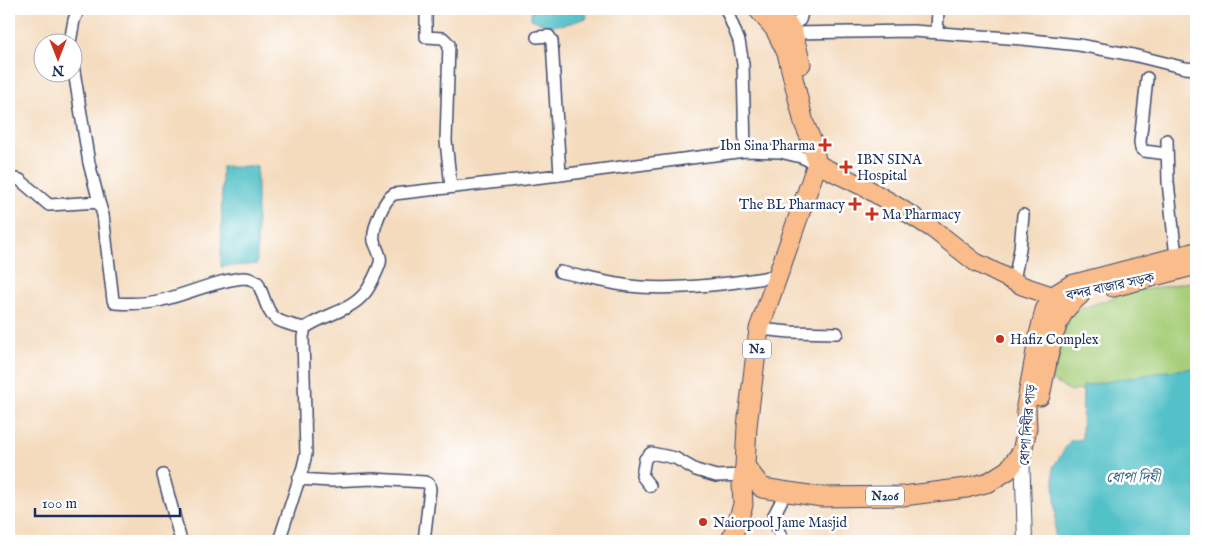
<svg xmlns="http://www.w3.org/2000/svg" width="1205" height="550" font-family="'IM FELL English','Noto Serif Bengali',serif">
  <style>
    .green { fill: #a7cf7a; stroke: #617f6c }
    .water { fill: #53c1c8; stroke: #377893 }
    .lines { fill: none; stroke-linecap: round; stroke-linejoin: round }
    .minor-casing { stroke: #3c496c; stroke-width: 14 }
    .tertiary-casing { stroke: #3c496c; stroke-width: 16 }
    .primary-casing { stroke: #3c496c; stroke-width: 20 }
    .trunk-casing { stroke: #3c496c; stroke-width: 21 }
    .minor { stroke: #fff; stroke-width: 11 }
    .tertiary { stroke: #fff; stroke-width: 14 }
    .primary { stroke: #f9bc8a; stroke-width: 18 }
    .trunk { stroke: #f9bc8a; stroke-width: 19 }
    .poi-dot { fill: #c8321e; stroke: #fff; stroke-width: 2 }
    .labels { text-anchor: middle; stroke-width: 5; stroke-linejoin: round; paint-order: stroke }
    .shield { fill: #fff; stroke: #5f6d8e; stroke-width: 1 }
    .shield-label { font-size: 12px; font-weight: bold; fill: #1b2f5e }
    .poi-label { font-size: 14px; fill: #1b2f5e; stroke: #fff; text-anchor: start }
    .street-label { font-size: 14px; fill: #1b2f5e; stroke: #fff }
    .water-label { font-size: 15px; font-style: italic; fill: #2f6283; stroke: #fff }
  </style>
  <rect width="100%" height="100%" fill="#fff"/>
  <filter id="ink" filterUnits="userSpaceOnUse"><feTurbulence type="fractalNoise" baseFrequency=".02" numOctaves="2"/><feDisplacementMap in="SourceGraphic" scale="10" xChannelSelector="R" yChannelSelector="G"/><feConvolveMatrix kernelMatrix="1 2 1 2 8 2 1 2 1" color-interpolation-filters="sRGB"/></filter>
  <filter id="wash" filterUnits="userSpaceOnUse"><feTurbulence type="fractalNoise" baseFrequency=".0096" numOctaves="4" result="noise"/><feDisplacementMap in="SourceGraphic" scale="20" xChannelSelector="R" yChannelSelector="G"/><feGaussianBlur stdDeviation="1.12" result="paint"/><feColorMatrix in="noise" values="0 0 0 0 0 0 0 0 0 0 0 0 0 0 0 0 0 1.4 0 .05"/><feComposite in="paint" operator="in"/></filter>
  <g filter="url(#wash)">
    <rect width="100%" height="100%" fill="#f4dbbe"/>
    <path class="green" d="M 1189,282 L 1196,288 L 1196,377 L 1186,381 L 1071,391 L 1051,380 L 1071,312 L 1127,293 Z"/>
    <path class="water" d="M 531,9 L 586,9 L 587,18 L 567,24 L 549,26 L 531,19 Z
      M 257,166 L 257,264 L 221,267 L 222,167 Z
      M 1196,368 L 1196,541 L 1054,541 L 1056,513 L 1053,467 L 1070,441 L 1082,439 L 1083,386 L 1167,371 Z"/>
  </g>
  <g filter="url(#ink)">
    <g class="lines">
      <defs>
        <path id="minor" d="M 426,9 L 426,37 L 443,38 L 449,44 L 446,141 L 451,187
          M 726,9 L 739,41 L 743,64 L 745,151
          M 790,27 L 800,20 L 803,9
          M 937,32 L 938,9
          M 793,33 L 913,31 L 1022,39 L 1079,45 L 1133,55 L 1185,68 L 1196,69
          M 537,37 L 549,36 L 552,41 L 560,175
          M 70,42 L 74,20 L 79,9
          M 72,59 L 89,163 L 99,202
          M 1147,78 L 1140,142 L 1141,149 L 1144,151 L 1167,154
          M 1167,140 L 1168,182 L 1176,257
          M 9,178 L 20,180 L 49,205 L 99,202 L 103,215 L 113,300 L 115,303 C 129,304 144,304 158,301 C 186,295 216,280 244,278 C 250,278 254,280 258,283 C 272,317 266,320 305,328
          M 560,272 C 586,277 613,285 640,287 C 684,290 733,283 777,276
          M 1014,281 L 1020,249 L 1023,215
          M 759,329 L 790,332 L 837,333
          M 163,475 L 181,541
          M 298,479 L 331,481 L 373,479 L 425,482 L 429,484 L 430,489 L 424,541
          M 650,486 L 642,476 L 645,459 L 651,453 L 675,458 L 696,470 L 716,476 L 744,475
          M 279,541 L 303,467 L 306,454 L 303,337 L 305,328 C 322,315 349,312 364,294 C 369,289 378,270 380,263 C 382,256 376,248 374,241 C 372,229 383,200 394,194 L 560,175 L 745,151 L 780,152 L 801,157 L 817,164
          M 783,541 L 773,517 L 786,492"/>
        <path id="tertiary" d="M 1022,452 L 1025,541"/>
        <path id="primary" d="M 817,164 L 866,188 L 895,205 L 933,229 L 975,262 L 1023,286 L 1053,296 L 1059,307"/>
        <path id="trunk" d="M 776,9 L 793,33 L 801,64
          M 1113,287 L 1196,265
          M 1053,296 L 1071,285 L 1196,252
          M 1040,396 C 1045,374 1051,333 1062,315 C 1066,307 1073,301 1080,295
          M 745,466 L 762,488 L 822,497 L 903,496 L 966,488 L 989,482 L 1008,470 L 1022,452 L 1027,428 L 1026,406 L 1039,335 L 1045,310 L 1053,296
          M 731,541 L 743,505 L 742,484 L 745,466 L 747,426 L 759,329 L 817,164 L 812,142 L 804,123 L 787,53 L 775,29 L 758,9"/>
      </defs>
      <use href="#minor" class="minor-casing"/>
      <use href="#tertiary" class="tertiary-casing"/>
      <use href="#primary" class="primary-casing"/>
      <use href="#trunk" class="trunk-casing"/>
      <use href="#minor" class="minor"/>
      <use href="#tertiary" class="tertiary"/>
      <use href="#primary" class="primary"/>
      <use href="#trunk" class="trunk"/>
    </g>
  </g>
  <g class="poi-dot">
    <path d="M822.5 137.5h5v5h5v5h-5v5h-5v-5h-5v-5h5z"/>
    <path d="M843.5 159.5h5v5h5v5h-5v5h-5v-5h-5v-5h5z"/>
    <path d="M852.5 196.5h5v5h5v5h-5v5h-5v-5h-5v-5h5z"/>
    <path d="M869.5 206.5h5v5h5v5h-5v5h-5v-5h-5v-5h5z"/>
    <circle cx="1000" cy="339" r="5"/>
    <circle cx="703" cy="522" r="5"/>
  </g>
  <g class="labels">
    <g class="shield">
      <rect x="743" y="339.5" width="28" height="19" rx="4"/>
      <rect x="866" y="486.5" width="38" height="19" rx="4"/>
    </g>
    <g class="shield-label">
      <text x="757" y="353">N2</text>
      <text x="885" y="500">N206</text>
    </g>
    <g class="poi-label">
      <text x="815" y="150" text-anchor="end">Ibn Sina Pharma</text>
      <text x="857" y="164">IBN SINA<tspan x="857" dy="16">Hospital</tspan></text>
      <text x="845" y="209" text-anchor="end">The BL Pharmacy</text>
      <text x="882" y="219">Ma Pharmacy</text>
      <text x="1010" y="344">Hafiz Complex</text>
      <text x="713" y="527">Naiorpool Jame Masjid</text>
    </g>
    <g class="street-label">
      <text transform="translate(1110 286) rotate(-12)" y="5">বন্দর বাজার সড়ক</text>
      <text transform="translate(1027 425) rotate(-85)" y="5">ধোপা দিঘীর পাড়</text>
    </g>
    <g class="water-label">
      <text x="1133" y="482">ধোপা দিঘী</text>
    </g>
  </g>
  <rect width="1205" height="550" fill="none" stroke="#fff" stroke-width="30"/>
  <g transform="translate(58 58) rotate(180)"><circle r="24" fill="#ffffff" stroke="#a4acbf"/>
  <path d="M0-4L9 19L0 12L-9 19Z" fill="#c8321e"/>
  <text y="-8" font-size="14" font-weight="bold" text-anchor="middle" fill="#1b2f5e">N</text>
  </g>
  <path d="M35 508v8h145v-8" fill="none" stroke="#1b2f5e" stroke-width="2.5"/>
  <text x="42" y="508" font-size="15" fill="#1b2f5e" stroke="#ffffff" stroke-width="4" paint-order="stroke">100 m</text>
</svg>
